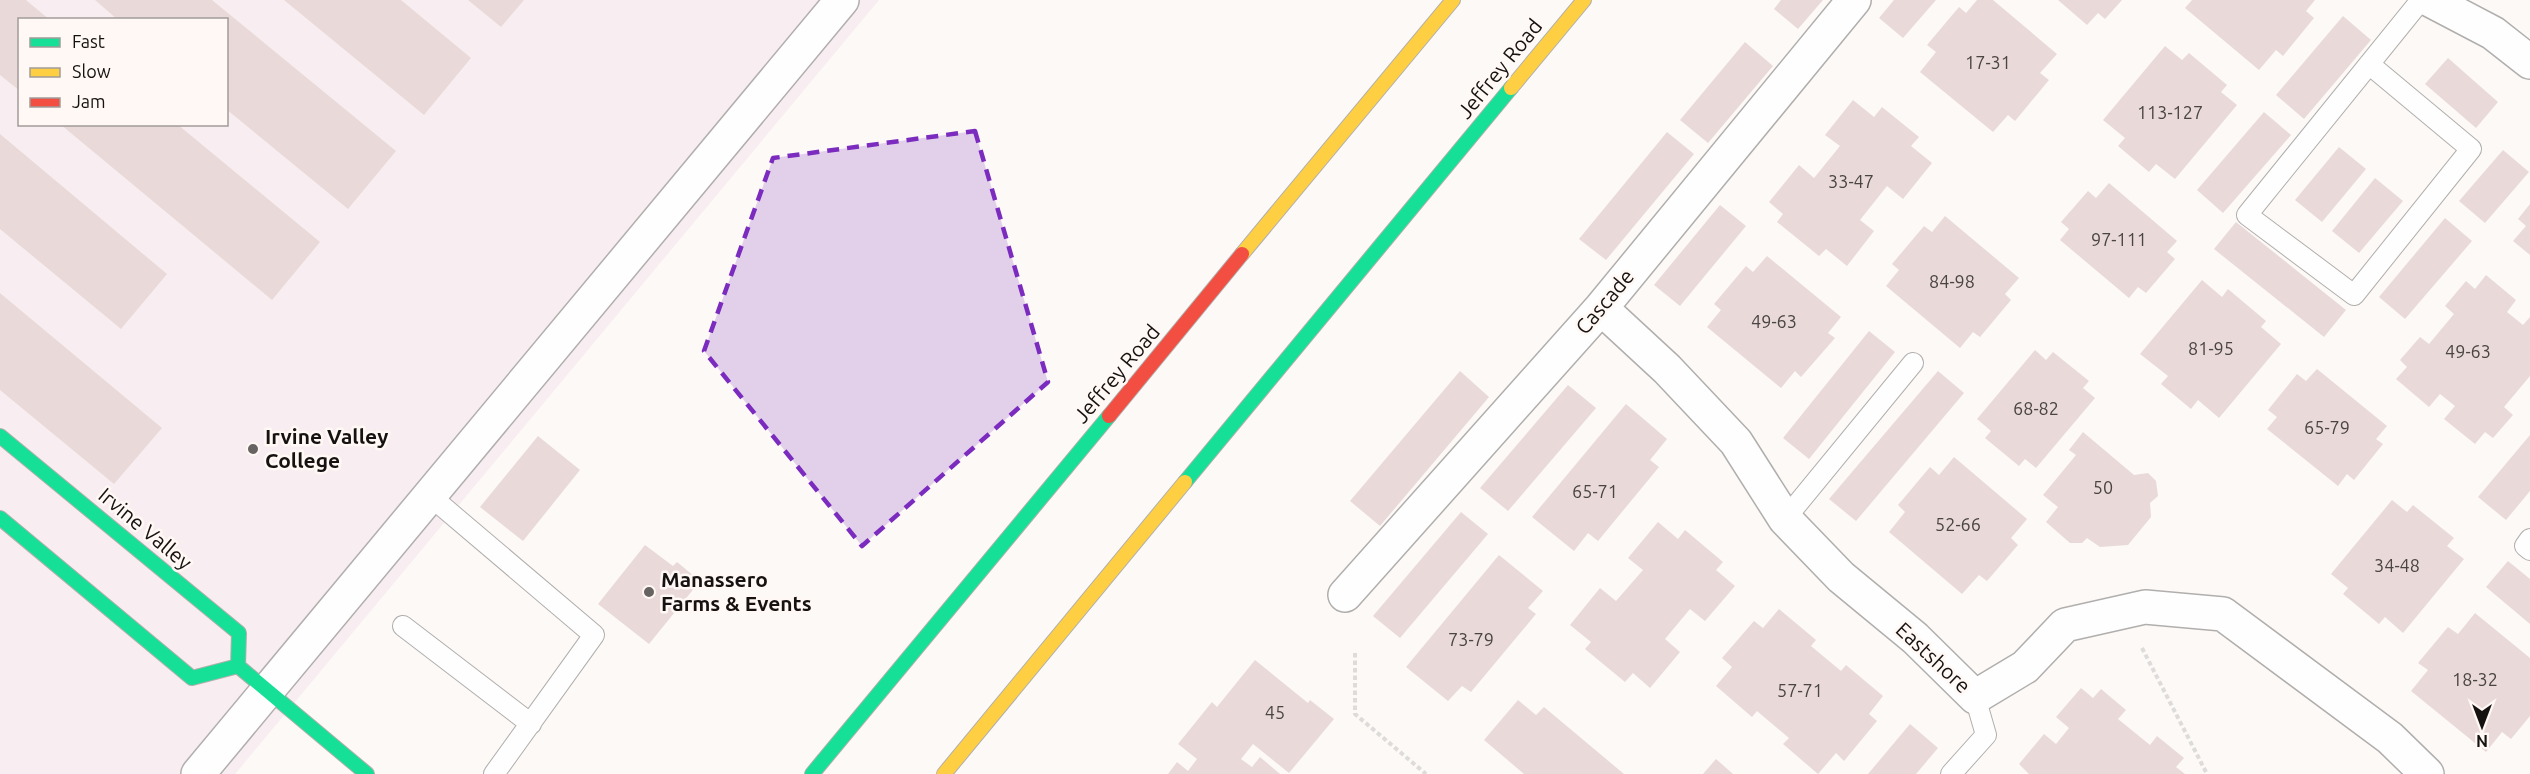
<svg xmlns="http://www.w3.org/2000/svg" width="2530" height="774" font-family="Ubuntu,sans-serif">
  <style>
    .education { fill: #f8edf0; fill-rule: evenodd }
    .building { fill: #e9dad9 }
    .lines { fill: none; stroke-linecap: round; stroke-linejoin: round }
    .lane-casing { stroke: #b1afad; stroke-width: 22 }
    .street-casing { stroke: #b1afad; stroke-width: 36 }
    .fast-casing { stroke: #b1afad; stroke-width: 16 }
    .slow-casing { stroke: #b1afad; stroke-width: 16 }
    .jam-casing { stroke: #b1afad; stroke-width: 16 }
    .path { stroke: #dddcdb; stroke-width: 4; stroke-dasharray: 4.5 3; stroke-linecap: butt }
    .lane { stroke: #fffefe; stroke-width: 20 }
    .street { stroke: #fffefe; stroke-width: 33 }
    .fast { stroke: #16e098; stroke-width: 14 }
    .slow { stroke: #ffcf43; stroke-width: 14 }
    .jam { stroke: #f24e42; stroke-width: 14 }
    .marked { fill: #7b2cbf; fill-opacity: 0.2; stroke: #7b2cbf; stroke-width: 4.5; stroke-dasharray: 12 8; stroke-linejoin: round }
    .poi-dot { fill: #666362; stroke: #fff8f4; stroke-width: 2 }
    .labels { text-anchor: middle; stroke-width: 5; stroke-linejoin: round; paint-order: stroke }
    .number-label { font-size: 18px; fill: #4a4443 }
    .street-label { font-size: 21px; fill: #151211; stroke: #fff8f4 }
    .poi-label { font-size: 21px; font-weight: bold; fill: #151211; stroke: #fff8f4; text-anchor: start }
  </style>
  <rect width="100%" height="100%" fill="#fcf9f7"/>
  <path class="education" d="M 0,0 L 879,0 L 235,774 L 0,774 ZM 20,20 L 226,20 L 226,124 L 20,124 Z"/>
  <path class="building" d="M 0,0 L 26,0 L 50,20 L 20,20 L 20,91 L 0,75 Z
    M 95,0 L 212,0 L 396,151 L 348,209 L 226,109 L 226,20 L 118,20 Z
    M 284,0 L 401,0 L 471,58 L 424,115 Z
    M 468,0 L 524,0 L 501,27 Z
    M 1781,0 L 1823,0 L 1798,29 L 1774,9 Z
    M 1894,0 L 1936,0 L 1903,38 L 1879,18 Z
    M 1977,0 L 1993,0 L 2057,54 L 2040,73 L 2049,80 L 2015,121 L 2008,115 L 1993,132 L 1920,72 L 1936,52 L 1927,45 L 1959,7 L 1966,13 Z
    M 2058,0 L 2122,0 L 2105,19 L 2098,13 L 2087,25 Z
    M 2192,0 L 2315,0 L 2306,11 L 2314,18 L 2283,56 L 2276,50 L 2259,70 L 2185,8 Z
    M 2343,16 L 2371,40 L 2304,119 L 2276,95 Z
    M 1745,42 L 1773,66 L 1708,143 L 1680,120 Z
    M 2165,46 L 2182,60 L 2189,53 L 2227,85 L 2221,92 L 2237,105 L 2175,179 L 2156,164 L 2149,172 L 2118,146 L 2125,138 L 2103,120 Z
    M 2448,58 L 2498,102 L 2476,128 L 2425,84 Z
    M 1853,100 L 1874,117 L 1882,107 L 1919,137 L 1911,146 L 1932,163 L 1903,199 L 1887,186 L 1860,220 L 1874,231 L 1847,266 L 1826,249 L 1819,256 L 1777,222 L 1783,214 L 1769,202 L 1799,165 L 1814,178 L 1840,146 L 1825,135 Z
    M 2264,112 L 2291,135 L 2223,213 L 2197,190 Z
    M 60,124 L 177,124 L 320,242 L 272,300 Z
    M 1667,132 L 1694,154 L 1606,260 L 1579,239 Z
    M 0,134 L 167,274 L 121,329 L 0,229 Z
    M 2339,147 L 2366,169 L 2322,222 L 2295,200 Z
    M 2503,150 L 2529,172 L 2485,223 L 2459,201 Z
    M 2375,178 L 2403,201 L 2359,253 L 2332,231 Z
    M 2109,183 L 2177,241 L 2167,252 L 2175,259 L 2146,293 L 2138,287 L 2129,298 L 2060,240 L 2069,229 L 2061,222 L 2088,191 L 2096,198 Z
    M 2530,204 L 2530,255 L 2513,241 L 2526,226 L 2518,219 Z
    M 1720,205 L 1746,226 L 1680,306 L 1654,285 Z
    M 1945,216 L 2019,278 L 2005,294 L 2011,300 L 1980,337 L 1973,332 L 1960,348 L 1886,286 L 1899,270 L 1892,264 L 1924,226 L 1932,232 Z
    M 2445,218 L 2472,241 L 2405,319 L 2379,297 Z
    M 2236,222 L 2346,310 L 2324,337 L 2214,249 Z
    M 1767,256 L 1841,317 L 1828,333 L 1835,338 L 1801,377 L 1795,371 L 1781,388 L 1707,327 L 1721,310 L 1714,304 L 1746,266 L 1753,272 Z
    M 2486,275 L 2516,300 L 2507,312 L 2523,325 L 2530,317 L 2530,376 L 2504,407 L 2513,415 L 2493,438 L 2485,432 L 2475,444 L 2444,419 L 2455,406 L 2440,394 L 2429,407 L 2396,379 L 2407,367 L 2400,360 L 2420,337 L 2429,344 L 2454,314 L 2445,306 L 2466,281 L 2475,289 Z
    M 2202,280 L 2222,297 L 2228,289 L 2266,321 L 2261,327 L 2281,344 L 2219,418 L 2198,400 L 2191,409 L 2161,384 L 2168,376 L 2140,354 Z
    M 0,293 L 162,428 L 114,484 L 0,390 Z
    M 1869,331 L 1895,352 L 1809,459 L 1783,438 Z
    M 2035,350 L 2046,360 L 2053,352 L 2089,381 L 2083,388 L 2095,398 L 2036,468 L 2025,459 L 2019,466 L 1985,438 L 1991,431 L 1977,419 Z
    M 2317,369 L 2387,426 L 2376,439 L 2383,444 L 2354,480 L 2347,474 L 2338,486 L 2267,429 L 2277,417 L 2268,410 L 2297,374 L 2306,381 Z
    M 1460,371 L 1489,397 L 1380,526 L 1350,501 Z
    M 1938,371 L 1964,393 L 1856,521 L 1829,499 Z
    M 1568,385 L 1596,408 L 1508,511 L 1480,488 Z
    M 1626,404 L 1667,439 L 1650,460 L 1659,467 L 1598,541 L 1588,533 L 1574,551 L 1532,517 Z
    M 2083,432 L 2134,475 L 2148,473 L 2156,481 L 2158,496 L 2150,503 L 2151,517 L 2128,545 L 2100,547 L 2087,538 L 2082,543 L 2070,543 L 2046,522 L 2058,507 L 2043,495 L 2076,455 L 2069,450 Z
    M 2530,435 L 2530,491 L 2506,520 L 2478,497 Z
    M 538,436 L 580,470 L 523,541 L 480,507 Z
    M 1954,457 L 2027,519 L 2011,538 L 2018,545 L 1987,581 L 1979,575 L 1962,594 L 1889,532 L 1905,512 L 1898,505 L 1930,467 L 1939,475 Z
    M 2392,500 L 2407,512 L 2413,505 L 2454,538 L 2447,546 L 2464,559 L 2403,633 L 2385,617 L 2379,624 L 2343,594 L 2348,588 L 2331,574 Z
    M 1461,512 L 1488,534 L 1400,638 L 1373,616 Z
    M 1658,522 L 1678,539 L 1685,530 L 1723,562 L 1716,570 L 1735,586 L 1705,621 L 1690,609 L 1665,639 L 1680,652 L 1650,688 L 1633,673 L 1625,682 L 1585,649 L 1591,642 L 1570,625 L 1600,588 L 1616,601 L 1643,570 L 1628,558 Z
    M 645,545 L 673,566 L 677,562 L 700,581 L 649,644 L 598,604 Z
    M 1499,555 L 1543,591 L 1528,608 L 1536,614 L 1471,692 L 1462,686 L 1448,701 L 1406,667 Z
    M 2508,561 L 2530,579 L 2530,624 L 2486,587 Z
    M 1779,609 L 1816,640 L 1811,646 L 1841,671 L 1846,665 L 1883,696 L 1869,714 L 1877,721 L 1844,761 L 1836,753 L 1818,774 L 1783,744 L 1789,738 L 1757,711 L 1752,717 L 1716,686 L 1732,667 L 1722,658 L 1754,621 L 1763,628 Z
    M 2475,613 L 2530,658 L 2530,716 L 2511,739 L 2502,732 L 2486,752 L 2411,691 L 2428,670 L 2418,663 L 2448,627 L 2458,634 Z
    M 1255,660 L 1308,703 L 1310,700 L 1334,719 L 1289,773 L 1253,744 L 1241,759 L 1252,767 L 1260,757 L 1280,774 L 1168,774 L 1177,762 L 1188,771 L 1197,759 L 1178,744 L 1212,702 L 1217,707 Z
    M 2081,688 L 2093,698 L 2101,689 L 2126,710 L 2118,719 L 2150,745 L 2157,736 L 2184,758 L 2176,767 L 2185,774 L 2029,774 L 2019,764 L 2044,734 L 2056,744 L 2069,728 L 2056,717 Z
    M 1518,700 L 1536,715 L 1544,707 L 1624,774 L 1524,774 L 1484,740 Z
    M 1910,724 L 1938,748 L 1916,774 L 1868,774 Z
    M 1716,759 L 1733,774 L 1703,774 Z"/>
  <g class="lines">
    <defs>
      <path id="lane" d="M 2369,64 L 2471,149 L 2354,295 L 2247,215 L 2421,0
        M 429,495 L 594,635 L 494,774
        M 1785,519 L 1913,363
        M 2530,539 L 2525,546 L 2530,550
        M 403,626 L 531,724
        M 1951,774 L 1986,735 L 1975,697"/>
      <path id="street" d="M 2430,0 L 2493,33 L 2530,62
        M 1601,308 L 1667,369 L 1736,442 L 1785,519 L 1841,577 L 1915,638 L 1975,697 L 2025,667 L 2065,625 L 2145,607 L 2223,614 L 2390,738 L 2427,774
        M 1345,595 L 1601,308 L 1854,0
        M 198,774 L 842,0"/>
      <path id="fast" d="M 0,436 L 239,633 L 238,666
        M 1185,482 L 1511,88
        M 0,518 L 192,678 L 238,666
        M 238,666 L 367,774
        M 812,774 L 1109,416"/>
      <path id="slow" d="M 1511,88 L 1584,0
        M 1242,254 L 1453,0
        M 944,774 L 1185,482"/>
      <path id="jam" d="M 1109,416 L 1242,254"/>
    </defs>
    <use href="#lane" class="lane-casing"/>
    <use href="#street" class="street-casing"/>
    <use href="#fast" class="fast-casing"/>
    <use href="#slow" class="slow-casing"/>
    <use href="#jam" class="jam-casing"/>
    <path class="path" d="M 2142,648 L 2207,774
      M 1355,653 L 1355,714 L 1426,774"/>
    <use href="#lane" class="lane"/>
    <use href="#street" class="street"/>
    <use href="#fast" class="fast"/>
    <use href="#slow" class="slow"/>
    <use href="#jam" class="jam"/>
  </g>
  <path class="marked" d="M 975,131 L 1048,382 L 862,546 L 704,351 L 773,158 Z"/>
  <g class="poi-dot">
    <circle cx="253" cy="449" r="6"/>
    <circle cx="649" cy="592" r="6"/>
  </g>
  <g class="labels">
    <g class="number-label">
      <text x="1988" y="69">17-31</text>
      <text x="2170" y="119">113-127</text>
      <text x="1851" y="188">33-47</text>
      <text x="2119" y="246">97-111</text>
      <text x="1952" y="288">84-98</text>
      <text x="1774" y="328">49-63</text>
      <text x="2211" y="355">81-95</text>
      <text x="2468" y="358">49-63</text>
      <text x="2036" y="415">68-82</text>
      <text x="2327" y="434">65-79</text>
      <text x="2103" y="494">50</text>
      <text x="1595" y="498">65-71</text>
      <text x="1958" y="531">52-66</text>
      <text x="2397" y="572">34-48</text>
      <text x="1471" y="646">73-79</text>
      <text x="2475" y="686">18-32</text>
      <text x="1800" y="697">57-71</text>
      <text x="1275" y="719">45</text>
    </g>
    <g class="street-label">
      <text transform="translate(1500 69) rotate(-51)" y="7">Jeffrey Road</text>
      <text transform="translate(1605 302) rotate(-50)" y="7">Cascade</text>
      <text transform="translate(1117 374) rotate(-50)" y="7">Jeffrey Road</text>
      <text transform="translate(145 529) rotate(40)" y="7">Irvine Valley</text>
      <text transform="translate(1933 658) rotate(43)" y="7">Eastshore</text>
    </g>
    <g class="poi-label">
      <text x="265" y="444">Irvine Valley<tspan x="265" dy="24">College</tspan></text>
      <text x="661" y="587">Manassero<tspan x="661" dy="24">Farms &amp; Events</tspan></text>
    </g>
  </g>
  <rect x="18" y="18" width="210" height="108" fill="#fff8f4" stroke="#a19c99" stroke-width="1.5"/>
  <rect x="30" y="38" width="30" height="9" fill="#16e098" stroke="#a19c99" stroke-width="1.5"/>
  <text x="72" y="48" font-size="18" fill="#151211">Fast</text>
  <rect x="30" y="68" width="30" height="9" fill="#ffcf43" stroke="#a19c99" stroke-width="1.5"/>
  <text x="72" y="78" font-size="18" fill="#151211">Slow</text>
  <rect x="30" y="98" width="30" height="9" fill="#f24e42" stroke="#a19c99" stroke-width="1.5"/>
  <text x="72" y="108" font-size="18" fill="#151211">Jam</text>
  <g transform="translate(2482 726) rotate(180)" stroke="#fff8f4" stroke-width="4.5" paint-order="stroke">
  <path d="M0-4.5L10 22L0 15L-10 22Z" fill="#151211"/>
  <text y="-9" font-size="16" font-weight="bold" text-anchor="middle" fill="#151211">N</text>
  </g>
</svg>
